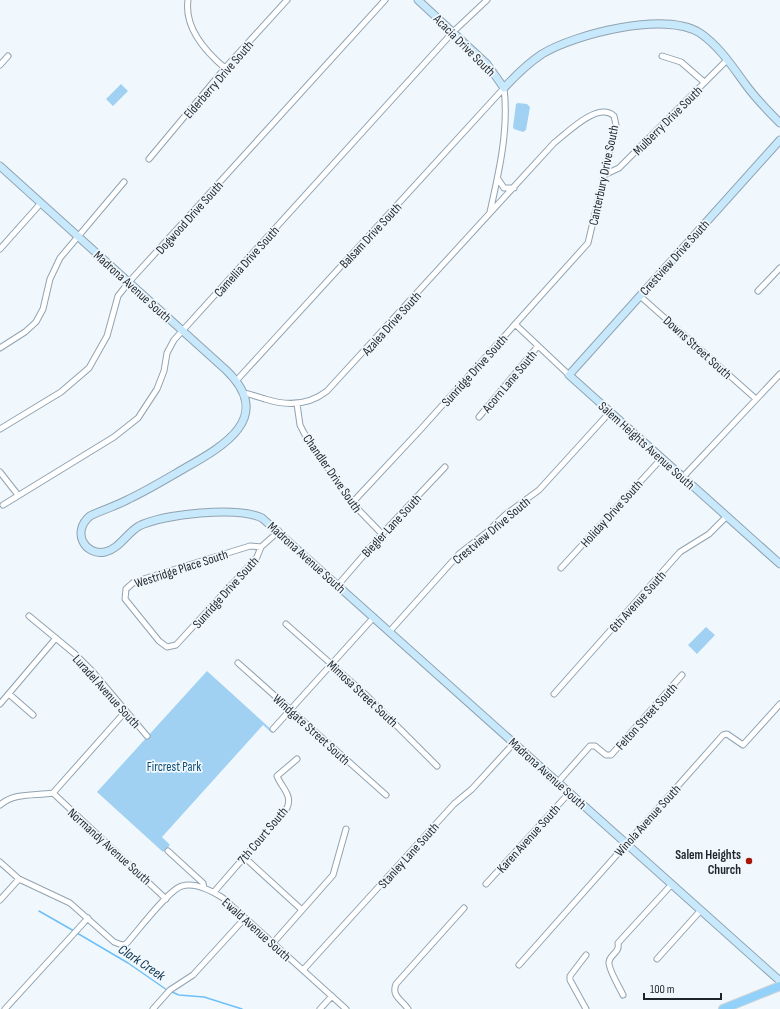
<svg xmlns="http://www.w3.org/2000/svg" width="780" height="1009" font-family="'Sofia Sans Condensed',sans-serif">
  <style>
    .green { fill: #a0d0f2 }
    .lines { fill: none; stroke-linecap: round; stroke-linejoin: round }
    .stream { stroke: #6ec0f7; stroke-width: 1.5 }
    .street-casing { stroke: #91a3b1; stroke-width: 7 }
    .secondary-casing { stroke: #91a3b1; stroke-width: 9 }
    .primary-casing { stroke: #d2d4d5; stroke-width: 10 }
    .street { stroke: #fff; stroke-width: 5 }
    .secondary { stroke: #c8e8fc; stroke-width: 7 }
    .primary { stroke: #91d1fa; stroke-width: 8 }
    .poi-dot { fill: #a81608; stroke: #f0f8fe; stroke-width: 1.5 }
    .labels { text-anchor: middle; stroke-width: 3.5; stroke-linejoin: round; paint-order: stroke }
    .street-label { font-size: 13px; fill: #1f262b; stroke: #f0f8fe }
    .park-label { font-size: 13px; fill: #0e4e73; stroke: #f0f8fe }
    .poi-label { font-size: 13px; font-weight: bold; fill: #1f262b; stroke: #f0f8fe; text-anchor: end }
    .water-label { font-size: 14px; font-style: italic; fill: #0d3148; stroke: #f0f8fe }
  </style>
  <rect width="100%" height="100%" fill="#f0f8fe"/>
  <path class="green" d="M 121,84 L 128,91 L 113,106 L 106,99 Z
    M 518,103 L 527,104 L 530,107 L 526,130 L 523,132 L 514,129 L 513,127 L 516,104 Z
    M 706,627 L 715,635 L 697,654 L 688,645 Z
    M 207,671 L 274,732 L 272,733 L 263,725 L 162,837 L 170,845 L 163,852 L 97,792 Z"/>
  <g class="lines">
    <path class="stream" d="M 39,911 L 74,931
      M 77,933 L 128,963 L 167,990 L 179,995 L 204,997 L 242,1009"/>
    <defs>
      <path id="street" d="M 188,0 C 184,28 206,52 225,68
        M 662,56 L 681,62 L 704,82
        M 0,65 L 8,56
        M 149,159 L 225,68 L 287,0
        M 604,175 L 619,168 L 727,60
        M 498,179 L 504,188 L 514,188
        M 490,212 C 499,172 509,129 504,88
        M 0,249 L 41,203
        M 758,291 L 780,268
        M 640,296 L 756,399
        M 515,324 L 569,375
        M 0,348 L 25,332 L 36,322 L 43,309 L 50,279 L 60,258 L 124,182
        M 236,381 L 504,88
        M 243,393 C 251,394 257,397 265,399 C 287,406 308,406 327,391 L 554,143 C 567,133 598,101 614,116 L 616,125 L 588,243 L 421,429 L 352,503
        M 297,404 L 300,425 L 304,433 L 352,503 L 382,534
        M 479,417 L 538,346
        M 0,429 L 61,392 L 89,368 L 107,336 L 118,296 L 129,282 L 385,0
        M 0,472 L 18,495
        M 683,477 L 780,374
        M 3,505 L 114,437 L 138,418 L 157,389 L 164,371 L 167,353 L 174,340 L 453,32 L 487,0
        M 261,547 L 250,546 L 134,582 L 126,589 L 125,599 L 159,641 L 167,647 L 176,645 L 257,557 L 261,547 L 279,531
        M 561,568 L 662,458
        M 338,585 L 382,534 L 445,467
        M 29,616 L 75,654 L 93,672 L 147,736
        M 286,624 L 365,694 L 437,766
        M 390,631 L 459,554 L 486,533 L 505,515 L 539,490 L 610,412
        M 238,663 L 386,795
        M 9,694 L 33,715
        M 554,694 L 680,552 L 709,534 L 727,516
        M 0,704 L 56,638
        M 273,729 L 374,617
        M 558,782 L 590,746 L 595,746 L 606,755 L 611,755 L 682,675
        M 53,793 L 166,899
        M 0,805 C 15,792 35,796 53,793 L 125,712
        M 168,851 L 203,883 L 204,888
        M 244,857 L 302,910
        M 0,862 L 19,879 L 70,903 L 114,942 L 122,945 L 126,944 C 137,932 169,889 182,886 C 195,882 212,891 223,898 L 346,1009
        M 486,884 L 570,792
        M 214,892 L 287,808 C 293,795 281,787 277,776 L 297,759
        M 0,900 L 19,879
        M 273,943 L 333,875 L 346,829
        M 586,955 L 570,976 L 570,980 L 586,1009
        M 657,959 L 701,910
        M 519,965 L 723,735 L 727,734 L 743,745 L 780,704
        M 303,970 L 454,804 L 472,789 L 514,743
        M 623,995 C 620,988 608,969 609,962 C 610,954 620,953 618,943 L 672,884
        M 5,1009 L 88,918
        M 153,1009 L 170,990 L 193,975 L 245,918
        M 320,1009 L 332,996
        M 408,1009 C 402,1000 391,996 396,984 L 464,908"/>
      <path id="secondary" d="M 418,0 L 487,64 L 504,88 C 515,76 527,64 542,54 C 575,34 665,11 700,33 C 719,46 732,66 746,85 C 756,99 768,111 780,123
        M 780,140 L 569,375 L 780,564
        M 0,166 L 226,370 C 275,417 224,446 185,468 C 166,479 148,490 129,499 C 116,506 102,510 90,516 C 71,532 85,556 105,552 C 119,549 127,533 139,526 C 163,514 238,506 262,518 L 780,981"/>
      <path id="primary" d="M 723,1009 L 780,986"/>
    </defs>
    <use href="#street" class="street-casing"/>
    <use href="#secondary" class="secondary-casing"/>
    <use href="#primary" class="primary-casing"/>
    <use href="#street" class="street"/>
    <use href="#secondary" class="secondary"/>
    <use href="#primary" class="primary"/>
  </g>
  <circle class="poi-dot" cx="749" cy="861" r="4"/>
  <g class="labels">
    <g class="street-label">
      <text transform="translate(465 45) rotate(45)" y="5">Acacia Drive South</text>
      <text transform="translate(218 79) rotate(-49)" y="5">Elderberry Drive South</text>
      <text transform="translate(667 120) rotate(-45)" y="5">Mulberry Drive South</text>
      <text transform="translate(603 175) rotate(-78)" y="5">Canterbury Drive South</text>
      <text transform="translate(189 217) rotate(-48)" y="5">Dogwood Drive South</text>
      <text transform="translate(370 235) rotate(-47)" y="5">Balsam Drive South</text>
      <text transform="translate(674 257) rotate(-48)" y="5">Crestview Drive South</text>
      <text transform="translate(246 261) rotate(-48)" y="5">Camellia Drive South</text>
      <text transform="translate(133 286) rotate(42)" y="5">Madrona Avenue South</text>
      <text transform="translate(391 323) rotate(-48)" y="5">Azalea Drive South</text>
      <text transform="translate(698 347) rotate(42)" y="5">Downs Street South</text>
      <text transform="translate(474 370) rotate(-48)" y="5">Sunridge Drive South</text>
      <text transform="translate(509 381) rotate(-50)" y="5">Acorn Lane South</text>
      <text transform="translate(647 445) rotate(42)" y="5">Salem Heights Avenue South</text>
      <text transform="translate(333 473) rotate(55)" y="5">Chandler Drive South</text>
      <text transform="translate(611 513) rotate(-48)" y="5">Holiday Drive South</text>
      <text transform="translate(391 525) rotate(-47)" y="5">Biegler Lane South</text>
      <text transform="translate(491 530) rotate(-40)" y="5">Crestview Drive South</text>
      <text transform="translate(307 557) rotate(42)" y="5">Madrona Avenue South</text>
      <text transform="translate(181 568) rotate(-18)" y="5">Westridge Place South</text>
      <text transform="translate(225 592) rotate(-48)" y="5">Sunridge Drive South</text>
      <text transform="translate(637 601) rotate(-48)" y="5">6th Avenue South</text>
      <text transform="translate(107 691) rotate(48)" y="5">Luradel Avenue South</text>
      <text transform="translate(363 693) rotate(43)" y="5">Mimosa Street South</text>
      <text transform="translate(646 716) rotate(-48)" y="5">Felton Street South</text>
      <text transform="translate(312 729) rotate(42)" y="5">Windgate Street South</text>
      <text transform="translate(548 773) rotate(42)" y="5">Madrona Avenue South</text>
      <text transform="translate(647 820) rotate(-48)" y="5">Winola Avenue South</text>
      <text transform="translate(262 835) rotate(-50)" y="5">7th Court South</text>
      <text transform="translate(528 838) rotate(-48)" y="5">Karen Avenue South</text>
      <text transform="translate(110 846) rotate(42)" y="5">Normandy Avenue South</text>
      <text transform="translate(408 855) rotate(-48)" y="5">Stanley Lane South</text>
      <text transform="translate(257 929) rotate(42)" y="5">Ewald Avenue South</text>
    </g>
    <g class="park-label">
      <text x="174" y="771">Fircrest Park</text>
    </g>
    <g class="poi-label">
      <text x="741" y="859">Salem Heights<tspan x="741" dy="15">Church</tspan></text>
    </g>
    <g class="water-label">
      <text transform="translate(142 962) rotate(34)" y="5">Clark Creek</text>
    </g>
  </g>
  <path d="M644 993v6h77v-6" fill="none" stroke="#1f262b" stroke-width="2"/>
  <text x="650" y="993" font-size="12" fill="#1f262b" stroke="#f0f8fe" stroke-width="3" paint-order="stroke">100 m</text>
</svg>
